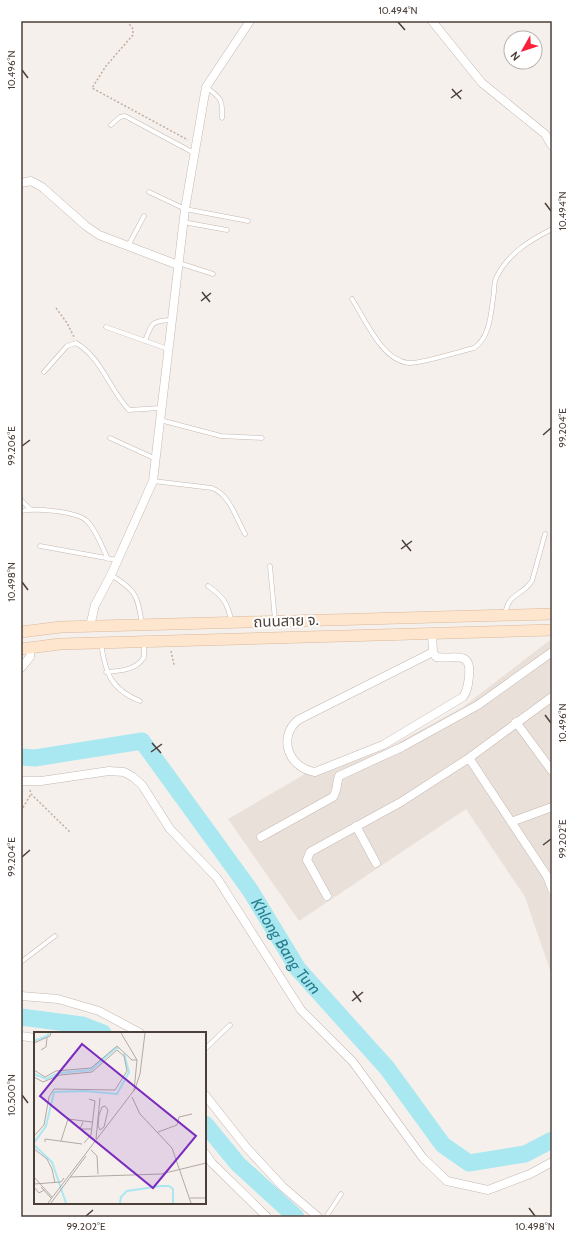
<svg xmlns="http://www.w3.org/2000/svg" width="573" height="1238" font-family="Cabin,'Noto Sans Thai',sans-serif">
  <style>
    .residential { fill: #eae0da }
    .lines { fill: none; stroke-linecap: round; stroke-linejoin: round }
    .river { stroke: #aae8f1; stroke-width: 17 }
    .service-casing { stroke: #c5b8b1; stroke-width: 5 }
    .minor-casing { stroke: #c5b8b1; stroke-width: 9 }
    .secondary-casing { stroke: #d8b99e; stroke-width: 12 }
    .path { stroke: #c3ad9f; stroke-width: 1.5; stroke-dasharray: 2 2; stroke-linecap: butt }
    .service { stroke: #fff; stroke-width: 4 }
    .minor { stroke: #fff; stroke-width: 8 }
    .secondary { stroke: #fee5cd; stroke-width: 11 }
    .ticks { fill: none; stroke: #4b3f39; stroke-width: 1.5 }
    .labels { text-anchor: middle; stroke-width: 4; stroke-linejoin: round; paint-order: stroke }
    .street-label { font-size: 15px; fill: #4b3f39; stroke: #fff }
    .water-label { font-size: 16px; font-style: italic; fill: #287f8e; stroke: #fff }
    .inset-river { fill: none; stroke: #aae8f1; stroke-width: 2 }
    .inset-road { fill: none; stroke: #b2a9a4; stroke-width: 1 }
    .view { fill: #7b2cbf; fill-opacity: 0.15; stroke: #7b2cbf; stroke-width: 2 }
    .inset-edge { fill: none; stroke: #4b3f39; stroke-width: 2 }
    .neatline { fill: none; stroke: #4b3f39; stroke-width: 1.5 }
    .ticks-label { font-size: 10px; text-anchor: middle; fill: #4b3f39 }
  </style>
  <rect width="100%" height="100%" fill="#f6f0ec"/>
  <path class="residential" d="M 550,640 L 552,640 L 552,976 L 525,897 L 466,809 L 299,921 L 228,819 L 305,774 L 325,773 L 386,749 L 463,707 Z"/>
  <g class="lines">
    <g class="river">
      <path id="s1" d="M 21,757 L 35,758 L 142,741 L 250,890 L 298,969 L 387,1068 L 443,1145 L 469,1163 L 525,1154 L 552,1140"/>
      <path d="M 21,1017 L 82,1025 L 103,1033"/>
      <path d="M 205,1124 L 238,1164 L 296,1217"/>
    </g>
    <defs>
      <path id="service" d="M 206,87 C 221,98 223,100 222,118
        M 111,125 L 120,117 L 125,116 L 194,153
        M 149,192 L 185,209 L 248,221
        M 183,222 L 227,230
        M 128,246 L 144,216
        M 179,263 L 213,274
        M 352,299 C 365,319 382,361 409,363 C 420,364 461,351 474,348 C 491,337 491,310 494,292 C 494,287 494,281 497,276 C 509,253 529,241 552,229
        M 106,327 L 168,349
        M 145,341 C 152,323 151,321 171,320
        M 44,372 L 67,346 L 76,343 C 102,358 109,389 129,410 L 160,408
        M 160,420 L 221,436 L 262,438
        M 110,438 L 156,459
        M 153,481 L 212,488 C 230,495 236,518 245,534
        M 21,500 L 30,509
        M 21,511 C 34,508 77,511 87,521 C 96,530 102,547 108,559
        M 40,546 L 117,560
        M 270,566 L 275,620
        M 111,575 C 137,591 137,595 142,624
        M 208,586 C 225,598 227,603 232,622
        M 505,614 C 509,592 521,597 532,581 L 545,534
        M 101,643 C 105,672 110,689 140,701
        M 106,672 C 120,671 137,670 144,657 L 144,642
        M 21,962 L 55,936
        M 205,1049 L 230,1025
        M 326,1217 L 341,1194"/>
      <path id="minor" d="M 432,21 L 482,83 L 545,134 L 552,146
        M 21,183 L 31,181 L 42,187 L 86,226 L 99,235 L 178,265
        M 90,626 L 95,605 L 111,575 L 153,481 L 185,209 L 206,87 L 250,21
        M 432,633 L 433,652 L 436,657 C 453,660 472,649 469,676 C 468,684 468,690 463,697 L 383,745 L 315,772 C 289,768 277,738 298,720 L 433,652
        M 21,668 L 30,657 L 31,647
        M 516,722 L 552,771
        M 469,758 L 547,876 L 552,889
        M 21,781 L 41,781 L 109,771 L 124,772 L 133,777 L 142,785 L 170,829 L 217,878 L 301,1010 L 353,1062 L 423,1158 L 447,1181 L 488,1190 L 530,1174 L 552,1162
        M 511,822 L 552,807
        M 356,826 L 376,863
        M 261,837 L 333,797 C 338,790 336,784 339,776 L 402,747 L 478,705 L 552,652
        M 327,896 L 307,860 L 310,852 L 401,802 L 469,758 L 552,697
        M 21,996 L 58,999 L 99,1011 L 140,1033
        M 21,1036 L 35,1038
        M 205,1095 L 246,1147 L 283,1187 L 318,1217
        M 205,1153 L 212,1163 L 267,1217"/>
      <path id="secondary" d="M 21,632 L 61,627 L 552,614
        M 21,649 L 60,644 L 552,630"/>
    </defs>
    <use href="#service" class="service-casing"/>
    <use href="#minor" class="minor-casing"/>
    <use href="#secondary" class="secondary-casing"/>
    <path class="path" d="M 127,21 L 133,29 L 133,35 L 106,66 L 92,88 L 188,140
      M 56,308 L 67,323 L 74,337
      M 171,651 L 174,665
      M 30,790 L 31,794 L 71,833
      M 21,811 L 31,794"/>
    <use href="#service" class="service"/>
    <use href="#minor" class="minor"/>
    <use href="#secondary" class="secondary"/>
  </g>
  <path class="ticks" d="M 398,22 L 405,30M 22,70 L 28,78M 452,89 L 461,99M 451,98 L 462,90M 545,203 L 551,211M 202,292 L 210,302M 201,301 L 211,293M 543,435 L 551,428M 22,446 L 30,440M 402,540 L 411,551M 401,549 L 412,541M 22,582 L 28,590M 545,715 L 551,723M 152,743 L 161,753M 151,752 L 162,744M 543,845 L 551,839M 22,857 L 30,850M 353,991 L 361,1002M 352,1001 L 363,992M 22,1095 L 28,1103M 529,1208 L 535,1216M 86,1216 L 93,1210"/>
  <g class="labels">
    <g class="street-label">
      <text transform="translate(286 621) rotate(-2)" y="5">ถนนสาย จ.</text>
    </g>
    <g class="water-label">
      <text dy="6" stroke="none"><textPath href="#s1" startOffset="373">Khlong Bang Tum</textPath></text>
    </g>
  </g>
  <g transform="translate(34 1032)">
    <rect width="172" height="172" fill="#f6f0ec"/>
    <path class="inset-river" d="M 0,9 L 13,4 L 15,1M 0,42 L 12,47 L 25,41 L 57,38 L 82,16 L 85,16M 0,111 L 12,94 L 20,60 L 51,59 L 83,62 L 95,40 L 90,21M 0,113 L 18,130 L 32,171M 86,171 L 87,165 L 93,159 L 127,154 L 135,154 L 139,157 L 139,171"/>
    <path class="inset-road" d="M 87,1 L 103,28 L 100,59M 0,11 L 16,4 L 17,1M 7,18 L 12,15 L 13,6M 0,38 L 11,45 L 22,39 L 57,36 L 83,14 L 98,28 L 103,28M 0,45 L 9,50 L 26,43 L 58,40 L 83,18 L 90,24 L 93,39 L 81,58 L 20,57 L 15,65 L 10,93 L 0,104M 98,65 L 106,82 L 138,116 L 157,171M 71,74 L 74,78 L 70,95 L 66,98 L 64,94 L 65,83 L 68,75 ZM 49,90 L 46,97 L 57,97M 124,100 L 143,93 L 145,85 L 158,82M 62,107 L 66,66M 27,109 L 34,87 L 58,90M 11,110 L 11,107 L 48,112M 50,111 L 57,103 L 61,69 L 55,67M 0,117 L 13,127 L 18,137 L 21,151M 57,118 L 63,124 L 64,142M 0,145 L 18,165M 36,145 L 127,142 L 172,131M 0,152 L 27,150 L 30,146M 0,155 L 5,161 L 10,158M 7,155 L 17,166M 156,166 L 172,166M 14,171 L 101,57 L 106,42 L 111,1M 17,171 L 52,124"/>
    <path class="view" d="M 48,12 L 162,104 L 119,156 L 6,64 Z"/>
    <rect width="172" height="172" class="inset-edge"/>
  </g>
  <rect width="573" height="1238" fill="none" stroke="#ffffff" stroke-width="44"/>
  <g transform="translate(523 50) rotate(231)"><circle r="19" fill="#ffffff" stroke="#b7b2b0"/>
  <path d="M0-3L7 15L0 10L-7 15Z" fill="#fa1f3a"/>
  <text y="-6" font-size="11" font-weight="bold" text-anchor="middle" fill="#4b3f39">N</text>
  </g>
  <rect x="22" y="22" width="529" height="1194" class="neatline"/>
  <g class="ticks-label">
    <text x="398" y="14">10.494°N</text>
    <text transform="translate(11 70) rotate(-90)" y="4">10.496°N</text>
    <text transform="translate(562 211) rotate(-90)" y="4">10.494°N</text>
    <text transform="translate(562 428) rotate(-90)" y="4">99.204°E</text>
    <text transform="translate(11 446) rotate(-90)" y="4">99.206°E</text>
    <text transform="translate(11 582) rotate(-90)" y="4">10.498°N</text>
    <text transform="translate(562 723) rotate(-90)" y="4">10.496°N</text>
    <text transform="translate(562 839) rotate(-90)" y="4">99.202°E</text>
    <text transform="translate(11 857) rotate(-90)" y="4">99.204°E</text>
    <text transform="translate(11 1095) rotate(-90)" y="4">10.500°N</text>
    <text x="86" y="1230">99.202°E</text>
    <text x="535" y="1230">10.498°N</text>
  </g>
</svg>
